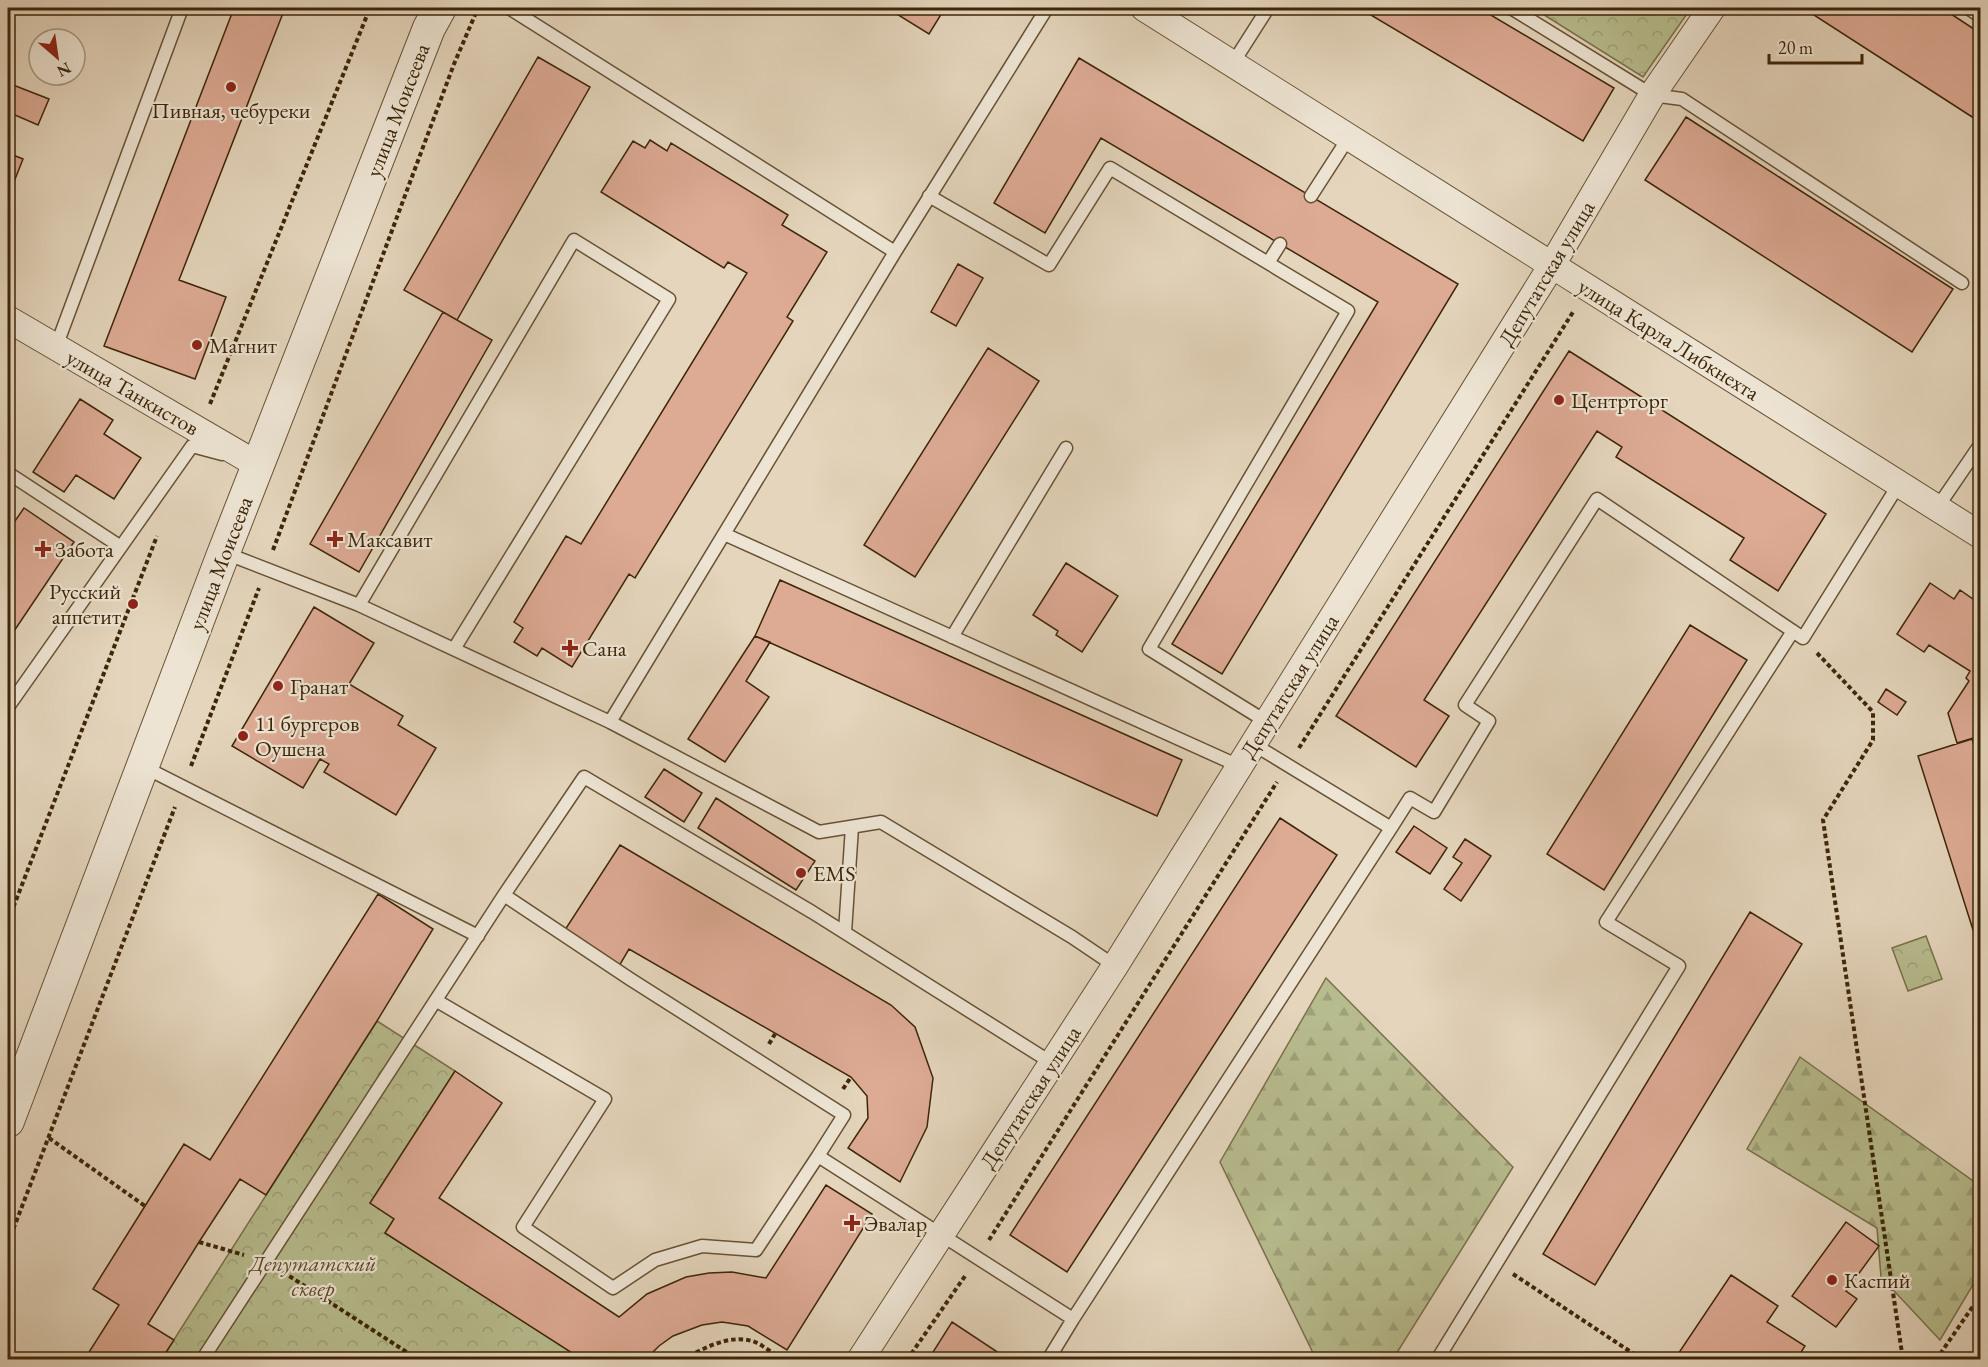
<svg xmlns="http://www.w3.org/2000/svg" width="1988" height="1367" font-family="'EB Garamond',serif">
  <style>
    .forest { fill: url(#forest-firs); stroke: #7a714b; stroke-width: 1.5 }
    .park { fill: url(#park-crowns); stroke: #7a714b; stroke-width: 1.5 }
    .building { fill: #ddaa94; stroke: #3d2608; stroke-width: 1.5 }
    .lines { fill: none; stroke-linecap: round; stroke-linejoin: round }
    .service-casing { stroke: #675235; stroke-width: 15 }
    .minor-casing { stroke: #675235; stroke-width: 28 }
    .tertiary-casing { stroke: #675235; stroke-width: 34 }
    .path { stroke: #3d2608; stroke-width: 4; stroke-dasharray: 4.5 3; stroke-linecap: butt }
    .service { stroke: #ede4d3; stroke-width: 12 }
    .minor { stroke: #ede4d3; stroke-width: 26 }
    .tertiary { stroke: #ede4d3; stroke-width: 32 }
    .poi-dot { fill: #8f2418; stroke: #ede4d3; stroke-width: 2 }
    .labels { text-anchor: middle; stroke-width: 4.5; stroke-linejoin: round; paint-order: stroke }
    .poi-label { font-size: 22px; fill: #3d2608; stroke: #ede4d3; text-anchor: start }
    .street-label { font-size: 22px; fill: #3d2608; stroke: #ede4d3 }
    .park-label { font-size: 22px; font-style: italic; fill: #5c4c2a; stroke: #ede4d3 }
  </style>
  <defs>
    <pattern id="forest-firs" width="22" height="20" patternUnits="userSpaceOnUse" patternTransform="scale(1.5)"><rect width="22" height="20" fill="#b7bc8e"/><path d="M5 1l3.5 6h-7zM16 11l3.5 6h-7z" fill="#9ea179"/></pattern>
    <pattern id="park-crowns" width="20" height="18" patternUnits="userSpaceOnUse" patternTransform="scale(1.5)"><rect width="20" height="18" fill="#b7bc8e"/><path d="M2 6a3 3 0 1 1 6 0M12 15a3 3 0 1 1 6 0" fill="none" stroke="#9ea179"/></pattern>
  </defs>
  <rect width="100%" height="100%" fill="#e4d5bc"/>
  <filter id="stains"><feTurbulence type="fractalNoise" baseFrequency=".00333" numOctaves="4"/><feColorMatrix values="0 0 0 0 .2 0 0 0 0 .09 0 0 0 0 .02 0 0 0 .5 -.17"/></filter>
  <radialGradient id="worn" r=".72"><stop offset=".6" stop-color="#630" stop-opacity="0"/><stop offset="1" stop-color="#630" stop-opacity=".3"/></radialGradient>
  <path class="forest" d="M 1326,978 L 1513,1167 L 1393,1359 L 1316,1359 L 1220,1162 Z
    M 1800,1057 L 1980,1186 L 1980,1273 L 1940,1340 L 1881,1277 L 1877,1228 L 1747,1149 Z"/>
  <path class="park" d="M 1533,8 L 1691,8 L 1643,77 Z
    M 1926,936 L 1942,979 L 1908,991 L 1892,948 Z
    M 377,1021 L 455,1071 L 370,1203 L 394,1219 L 385,1233 L 583,1359 L 161,1360 Z"/>
  <path class="building" d="M 234,8 L 285,8 L 179,280 L 226,297 L 195,379 L 104,346 Z
    M 887,8 L 945,8 L 929,34 Z
    M 1359,8 L 1479,8 L 1614,88 L 1583,141 Z
    M 1803,8 L 1942,8 L 1980,33 L 1980,122 Z
    M 538,57 L 590,87 L 457,320 L 404,290 Z
    M 1079,58 L 1458,284 L 1222,674 L 1172,644 L 1378,302 L 1101,138 L 1045,233 L 994,203 Z
    M 8,83 L 49,99 L 38,125 L 8,112 Z
    M 1686,117 L 1953,289 L 1912,352 L 1645,180 Z
    M 650,140 L 667,151 L 671,143 L 788,215 L 782,225 L 827,252 L 787,317 L 793,321 L 635,578 L 629,574 L 572,667 L 542,648 L 537,656 L 514,642 L 523,628 L 514,622 L 566,536 L 581,544 L 747,273 L 728,262 L 724,268 L 601,192 L 633,141 L 645,148 Z
    M 8,153 L 23,159 L 8,197 Z
    M 958,264 L 983,278 L 956,326 L 931,312 Z
    M 443,312 L 492,340 L 359,572 L 310,544 Z
    M 988,348 L 1039,381 L 915,577 L 864,545 Z
    M 1569,351 L 1826,514 L 1778,591 L 1730,560 L 1744,538 L 1616,457 L 1622,447 L 1597,431 L 1424,700 L 1449,716 L 1416,767 L 1336,716 Z
    M 80,399 L 113,420 L 104,434 L 141,458 L 114,499 L 76,475 L 64,492 L 33,472 Z
    M 24,508 L 74,542 L 8,640 L 8,531 Z
    M 1066,563 L 1118,596 L 1082,652 L 1056,635 L 1058,631 L 1033,615 Z
    M 780,580 L 1182,760 L 1157,816 L 755,636 Z
    M 1930,583 L 1954,599 L 1960,590 L 1980,604 L 1980,736 L 1957,743 L 1948,713 L 1969,681 L 1966,678 L 1970,671 L 1929,645 L 1924,652 L 1897,634 Z
    M 314,607 L 374,643 L 349,684 L 403,716 L 398,725 L 436,748 L 396,815 L 324,772 L 329,764 L 320,759 L 303,788 L 232,746 Z
    M 1690,625 L 1747,660 L 1604,890 L 1547,854 Z
    M 755,636 L 770,642 L 746,681 L 769,697 L 725,762 L 688,739 Z
    M 1886,689 L 1906,702 L 1897,715 L 1878,702 Z
    M 1972,739 L 1980,765 L 1980,952 L 1918,756 Z
    M 664,769 L 702,793 L 684,822 L 645,797 Z
    M 716,798 L 815,861 L 796,890 L 698,828 Z
    M 1280,818 L 1337,855 L 1067,1272 L 1010,1235 Z
    M 1414,826 L 1447,848 L 1430,874 L 1396,852 Z
    M 1465,839 L 1491,856 L 1461,901 L 1444,889 L 1462,863 L 1453,857 Z
    M 620,845 L 891,1005 L 915,1027 L 933,1078 L 927,1127 L 900,1182 L 848,1148 L 868,1118 L 867,1096 L 851,1077 L 629,949 L 615,973 L 561,936 Z
    M 378,894 L 433,929 L 377,1021 L 266,1195 L 240,1179 L 199,1242 L 148,1324 L 174,1340 L 161,1360 L 84,1360 L 119,1305 L 93,1289 L 145,1206 L 184,1144 L 210,1160 Z
    M 1750,912 L 1802,944 L 1595,1285 L 1543,1254 Z
    M 455,1071 L 502,1103 L 439,1198 L 619,1317 L 647,1294 L 686,1277 L 709,1273 L 732,1272 L 766,1278 L 826,1185 L 872,1214 L 787,1350 L 748,1326 L 722,1322 L 702,1325 L 673,1336 L 659,1346 L 645,1360 L 583,1360 L 385,1233 L 394,1219 L 370,1203 Z
    M 1846,1222 L 1879,1246 L 1846,1291 L 1857,1299 L 1836,1327 L 1792,1296 Z
    M 1731,1275 L 1778,1306 L 1767,1322 L 1805,1346 L 1796,1360 L 1680,1360 L 1676,1357 Z
    M 952,1322 L 1002,1355 L 999,1360 L 928,1360 Z"/>
  <g class="lines">
    <defs>
      <path id="service" d="M 509,8 L 895,252
        M 1511,8 L 1652,95 L 1682,99 L 1962,283
        M 1968,8 L 1980,16
        M 1233,63 L 1268,8
        M 929,196 L 1049,265 L 1110,168 L 1348,311 L 1149,649 L 1267,722
        M 1311,196 L 1349,137
        M 1268,263 L 1280,244
        M 56,347 L 182,8
        M 8,473 L 121,547
        M 1937,508 L 1980,445
        M 724,534 L 1239,766
        M 225,553 L 359,605 L 610,722 L 819,832 L 881,822 L 1072,937 L 1115,966
        M 359,605 L 574,240 L 669,299 L 454,649
        M 952,637 L 1066,448
        M 8,707 L 192,446 L 222,454
        M 610,722 L 895,252 L 1047,8
        M 142,766 L 478,936
        M 1391,828 L 1410,798 L 1434,812 L 1489,721 L 1465,705 L 1597,499 L 1803,638 L 1899,484
        M 504,895 L 630,979 L 844,1115 L 818,1156 L 1073,1319 L 1391,828 L 1253,744
        M 845,932 L 852,827
        M 437,1001 L 605,1099 L 523,1227 L 613,1288 L 655,1260 L 702,1246 L 756,1250 L 818,1156
        M 202,1360 L 504,895 L 584,777 L 812,912 L 1052,1063
        M 1048,1360 L 1073,1319
        M 1437,1360 L 1679,966 L 1606,922 L 1793,631"/>
      <path id="minor" d="M 1144,8 L 1980,535
        M 8,319 L 258,465
        M 860,1360 L 1115,966 L 1552,265 L 1652,95 L 1712,8"/>
      <path id="tertiary" d="M 8,1121 L 222,557 L 429,28 L 440,8"/>
    </defs>
    <use href="#service" class="service-casing"/>
    <use href="#minor" class="minor-casing"/>
    <use href="#tertiary" class="tertiary-casing"/>
    <path class="path" d="M 210,404 L 370,8
      M 273,550 L 454,64 L 478,8
      M 1817,653 L 1873,712 L 1873,740 L 1823,820 L 1903,1360
      M 1299,748 L 1573,312
      M 191,766 L 259,588
      M 8,921 L 157,536
      M 769,1044 L 775,1034
      M 843,1089 L 851,1077
      M 49,1138 L 145,1206
      M 989,1240 L 1277,782
      M 199,1242 L 244,1255
      M 8,1243 L 175,807
      M 283,1272 L 419,1360
      M 1513,1274 L 1643,1360
      M 683,1360 C 703,1348 731,1333 755,1342 C 764,1346 774,1354 783,1360
      M 907,1360 L 965,1276
      M 1936,1360 L 1980,1296"/>
    <use href="#service" class="service"/>
    <use href="#minor" class="minor"/>
    <use href="#tertiary" class="tertiary"/>
  </g>
  <g class="poi-dot">
    <circle cx="231" cy="87" r="6"/>
    <circle cx="197" cy="345" r="6"/>
    <circle cx="1559" cy="400" r="6"/>
    <path d="M332 530h6v6h6v6h-6v6h-6v-6h-6v-6h6z"/>
    <path d="M40 540h6v6h6v6h-6v6h-6v-6h-6v-6h6z"/>
    <circle cx="133" cy="604" r="6"/>
    <path d="M567 639h6v6h6v6h-6v6h-6v-6h-6v-6h6z"/>
    <circle cx="278" cy="686" r="6"/>
    <circle cx="243" cy="736" r="6"/>
    <circle cx="801" cy="873" r="6"/>
    <path d="M849 1214h6v6h6v6h-6v6h-6v-6h-6v-6h6z"/>
    <circle cx="1832" cy="1280" r="6"/>
  </g>
  <g class="labels">
    <g class="poi-label">
      <text x="231" y="118" text-anchor="middle">Пивная, чебуреки</text>
      <text x="209" y="353">Магнит</text>
      <text x="1571" y="408">Центрторг</text>
      <text x="347" y="547">Максавит</text>
      <text x="55" y="557">Забота</text>
      <text x="121" y="599" text-anchor="end">Русский<tspan x="121" dy="25">аппетит</tspan></text>
      <text x="582" y="656">Сана</text>
      <text x="290" y="694">Гранат</text>
      <text x="255" y="731">11 бургеров<tspan x="255" dy="25">Оушена</tspan></text>
      <text x="813" y="881">EMS</text>
      <text x="864" y="1231">Эвалар</text>
      <text x="1844" y="1288">Каспий</text>
    </g>
    <g class="street-label">
      <text transform="translate(397 110) rotate(-69)" y="8">улица Моисеева</text>
      <text transform="translate(1546 273) rotate(-59)" y="8">Депутатская улица</text>
      <text transform="translate(1669 339) rotate(32)" y="8">улица Карла Либкнехта</text>
      <text transform="translate(133 392) rotate(30)" y="8">улица Танкистов</text>
      <text transform="translate(220 563) rotate(-69)" y="8">улица Моисеева</text>
      <text transform="translate(1289 686) rotate(-58)" y="8">Депутатская улица</text>
      <text transform="translate(1030 1097) rotate(-57)" y="8">Депутатская улица</text>
    </g>
    <g class="park-label">
      <text x="313" y="1271">Депутатский<tspan x="313" dy="25">сквер</tspan></text>
    </g>
  </g>
  <rect width="1988" height="1367" fill="none" stroke="#e4d5bc" stroke-width="30"/>
  <rect x="9" y="9" width="1970" height="1349" fill="none" stroke="#3d2608" stroke-width="3"/>
  <rect x="15" y="15" width="1958" height="1337" fill="none" stroke="#3d2608" stroke-width="1.5"/>
  <g transform="translate(57 57) rotate(151)"><circle r="28" fill="#ede4d3" stroke="#a79882" stroke-width="1.5"/>
  <path d="M0-4.5L10 22L0 15L-10 22Z" fill="#8f2418"/>
  <text y="-9" font-size="16" font-weight="bold" text-anchor="middle" fill="#3d2608">N</text>
  </g>
  <path d="M1769 54v9h93v-9" fill="none" stroke="#3d2608" stroke-width="3"/>
  <text x="1778" y="54" font-size="18" fill="#3d2608" stroke="#ede4d3" stroke-width="4.5" paint-order="stroke">20 m</text>
  <rect width="100%" height="100%" filter="url(#stains)"/>
  <rect width="100%" height="100%" fill="url(#worn)"/>
</svg>
